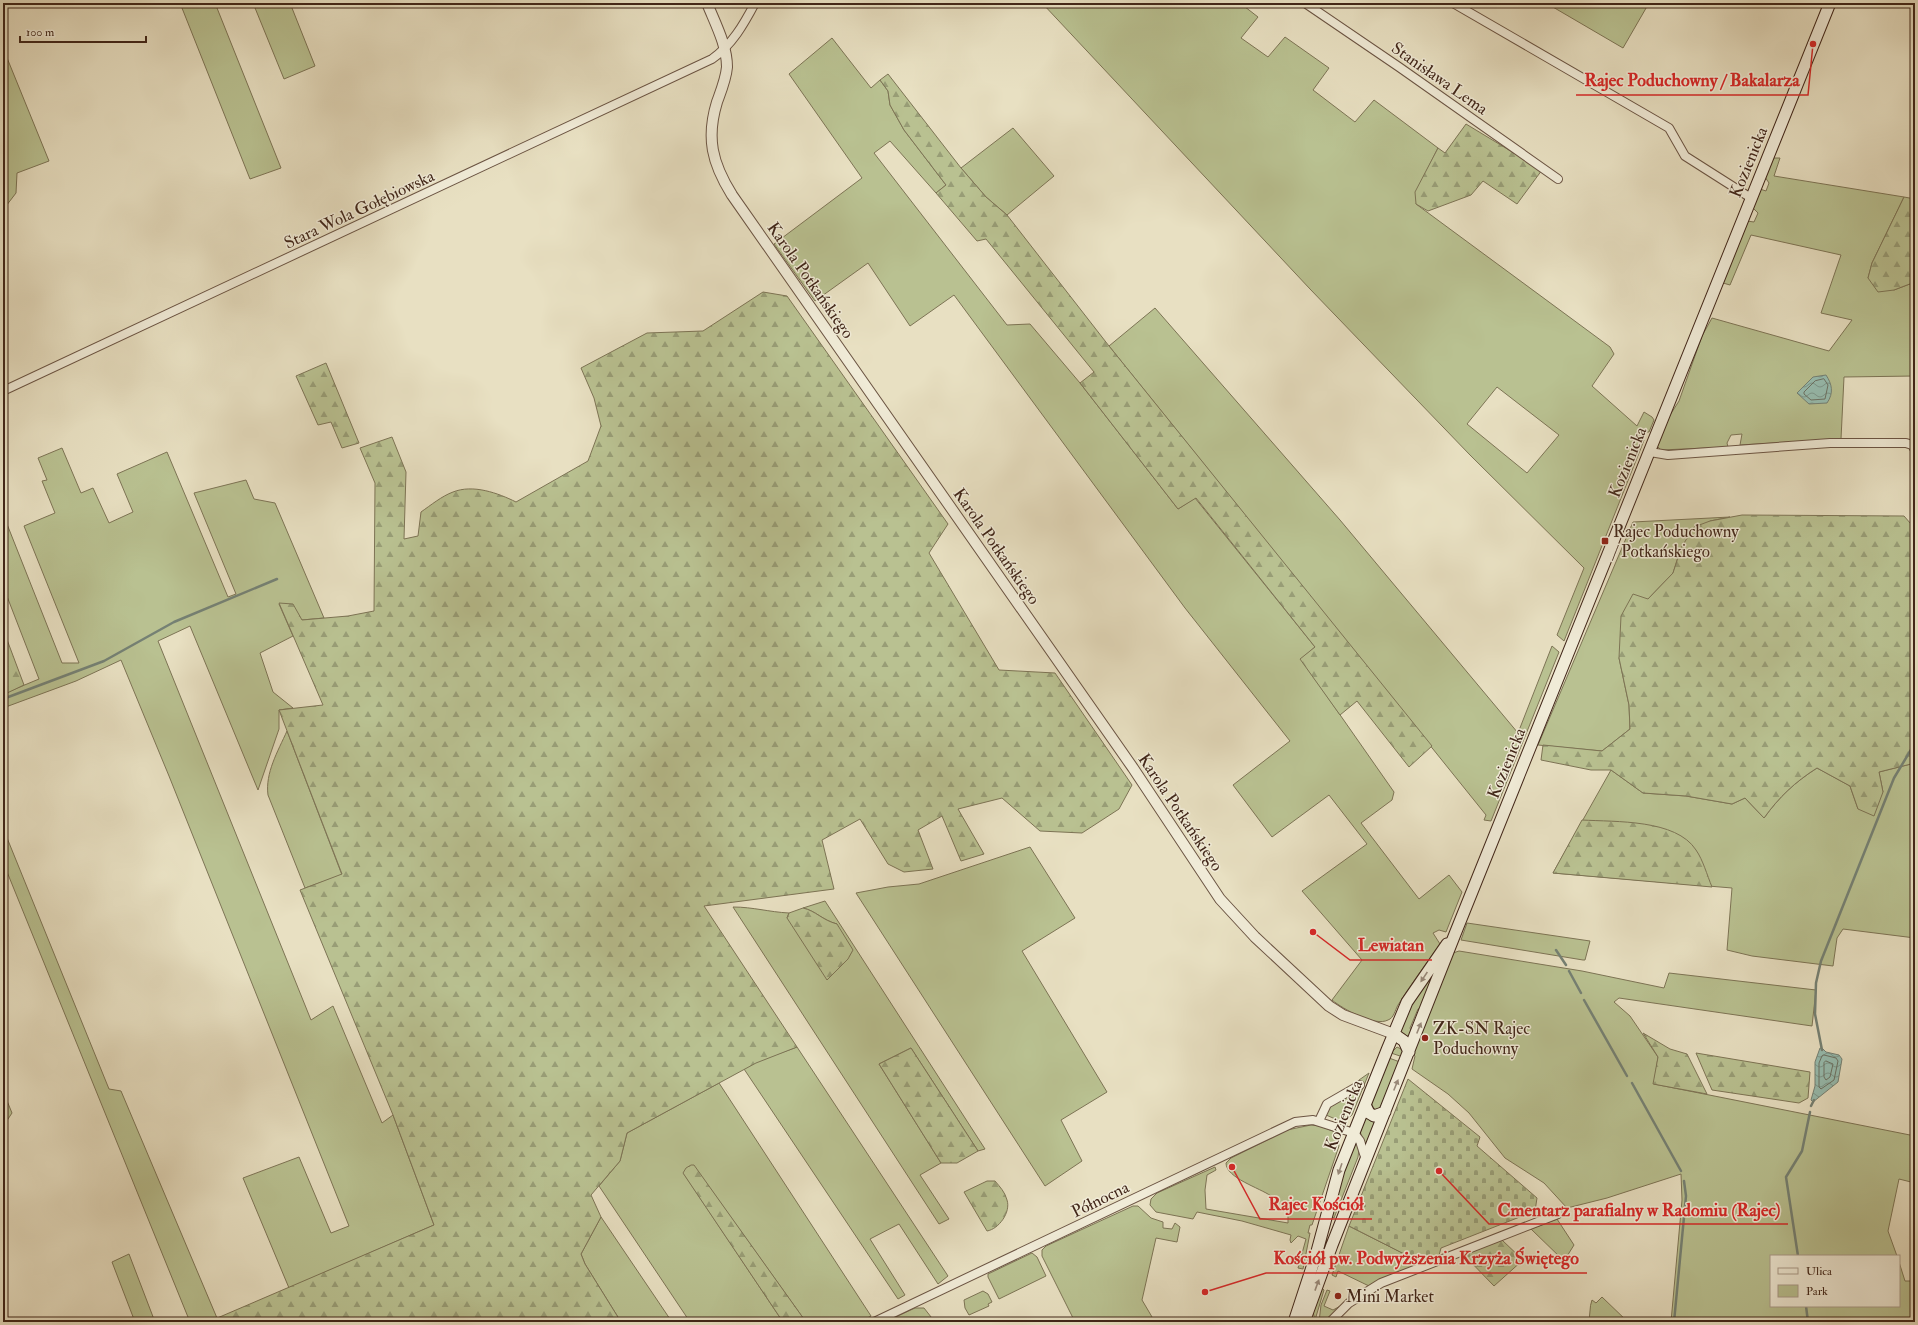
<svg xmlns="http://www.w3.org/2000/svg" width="1918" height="1325" font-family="'IM FELL Double Pica',serif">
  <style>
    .green { fill: #b9c191; stroke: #7d7455; fill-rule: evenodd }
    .forest { fill: url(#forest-firs); stroke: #7d7455 }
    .cemetery { fill: url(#cemetery-stones); stroke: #7d7455 }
    .water { fill: url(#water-waves); stroke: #758174 }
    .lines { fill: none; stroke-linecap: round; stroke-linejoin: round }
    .shore { stroke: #6c7264; stroke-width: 1 }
    .stream { stroke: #758174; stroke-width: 2.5 }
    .minor-casing { stroke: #6b5443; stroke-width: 10 }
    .tertiary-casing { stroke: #6b5443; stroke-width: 12 }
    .secondary-casing { stroke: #412619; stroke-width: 13 }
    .minor { stroke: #f0ebd7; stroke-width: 8 }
    .tertiary { stroke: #f0ebd7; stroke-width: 10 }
    .secondary { stroke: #f0ebd7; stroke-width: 11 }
    .oneway { fill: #988878 }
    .poi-dot { fill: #8f2418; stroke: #f0ebd7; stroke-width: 1.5 }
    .labels { text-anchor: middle; stroke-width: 3; stroke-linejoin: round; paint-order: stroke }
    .street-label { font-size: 17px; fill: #412619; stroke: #f0ebd7 }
    .poi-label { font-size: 17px; fill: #412619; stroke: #f0ebd7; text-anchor: start }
    .leader { fill: none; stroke: #d62828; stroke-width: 1.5 }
    .callout-dot { fill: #d62828; stroke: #f0ebd7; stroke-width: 1.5 }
    .callout-label { font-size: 18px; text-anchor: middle; font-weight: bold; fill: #d62828; stroke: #f0ebd7; stroke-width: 3; stroke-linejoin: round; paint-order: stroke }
  </style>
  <defs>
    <pattern id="forest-firs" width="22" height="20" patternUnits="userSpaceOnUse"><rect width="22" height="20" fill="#b9c191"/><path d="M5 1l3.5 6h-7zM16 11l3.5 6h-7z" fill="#989d76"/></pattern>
    <pattern id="cemetery-stones" width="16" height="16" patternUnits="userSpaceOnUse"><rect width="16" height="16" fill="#b9c191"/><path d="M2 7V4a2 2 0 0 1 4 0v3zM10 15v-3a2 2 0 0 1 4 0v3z" fill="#989d76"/></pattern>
    <pattern id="water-waves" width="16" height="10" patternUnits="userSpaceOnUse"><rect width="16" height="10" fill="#97bdb0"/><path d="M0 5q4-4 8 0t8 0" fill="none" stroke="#7d998e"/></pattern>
  </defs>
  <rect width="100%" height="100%" fill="#e8e0c2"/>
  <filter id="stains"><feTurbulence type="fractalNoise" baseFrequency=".005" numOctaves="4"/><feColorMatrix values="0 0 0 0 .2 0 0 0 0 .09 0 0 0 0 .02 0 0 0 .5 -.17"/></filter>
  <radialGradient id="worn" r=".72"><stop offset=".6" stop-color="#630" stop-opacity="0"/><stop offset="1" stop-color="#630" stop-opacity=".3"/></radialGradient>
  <path class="green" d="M 180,3 L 215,3 L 281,168 L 250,179 Z
    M 253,3 L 290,3 L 315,66 L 284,79 Z
    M 1042,3 L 1240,3 L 1258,17 L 1241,38 L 1268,57 L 1285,37 L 1329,68 L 1313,90 L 1355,122 L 1374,100 L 1438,148 L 1427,170 L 1416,204 L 1610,347 L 1614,354 L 1592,386 L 1637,426 L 1644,412 L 1652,417 L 1654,420 L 1649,432 L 1643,432 L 1641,438 L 1644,440 L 1641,448 L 1564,641 L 1557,635 L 1584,568 L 1470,455 L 1310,289 ZM 1497,387 L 1559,435 L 1527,473 L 1467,424 Z
    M 1546,3 L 1649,3 L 1623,48 Z
    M 832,38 L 871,88 L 880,80 L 888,91 L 890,105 L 904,130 L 946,185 L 936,193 L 890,141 L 874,153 L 1007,325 L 1030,324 L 1080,383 L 1178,509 L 1195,498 L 1315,647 L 1301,659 L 1394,792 L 1392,800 L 1361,823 L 1419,899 L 1449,875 L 1462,892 L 1446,932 L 1439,930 L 1433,933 L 1440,944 C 1426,964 1411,984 1398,1005 C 1395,1010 1394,1018 1388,1020 C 1375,1027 1343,1009 1332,1000 L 1362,960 L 1302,891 L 1367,844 L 1329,795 L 1272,837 L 1233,785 L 1290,741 L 1185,608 L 954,295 L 910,326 L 868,263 L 815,301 L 774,244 L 862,178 L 789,74 Z
    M 3,48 L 49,161 L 17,173 L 16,193 L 3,210 Z
    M 1013,128 L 1054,176 L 1007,215 L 986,197 L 961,168 Z
    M 1773,158 L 1780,158 L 1774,176 L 1904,197 L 1872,263 L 1868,278 L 1894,290 L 1915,282 L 1915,376 L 1844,377 L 1841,439 L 1740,445 L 1742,434 L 1731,435 L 1727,443 L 1728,447 L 1661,450 L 1657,446 L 1670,415 L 1679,401 L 1702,336 L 1712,318 L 1829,351 L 1852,320 L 1821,313 L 1841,255 L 1751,235 L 1730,285 L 1723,283 L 1747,221 L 1754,222 L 1758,213 L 1753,208 L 1760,189 L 1766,191 L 1769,183 L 1765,177 Z
    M 1155,308 L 1340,520 L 1518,733 L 1552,646 L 1559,652 L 1491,821 L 1484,820 L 1486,815 L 1109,346 Z
    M 62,448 L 81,493 L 93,488 L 109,523 L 133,512 L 117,474 L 167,452 L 228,597 L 236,594 L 194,493 L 246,480 L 254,499 L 275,503 L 324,618 L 302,620 L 279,604 L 293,636 L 260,653 L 273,692 L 293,708 L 279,710 L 279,729 L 258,790 L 190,626 L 158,641 L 311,1020 L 333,1006 L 382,1123 L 393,1115 L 434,1225 L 289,1288 L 243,1178 L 299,1157 L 331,1233 L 349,1226 L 169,776 L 121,660 L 76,681 L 3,708 L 3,694 L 39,679 L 3,586 L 3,514 L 62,663 L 79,663 L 24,526 L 55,513 L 42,481 L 47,480 L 38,458 Z
    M 1730,517 L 1710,521 L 1681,548 L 1673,573 L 1648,599 L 1619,658 L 1629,705 L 1630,729 L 1602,751 L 1538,745 L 1633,522 Z
    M 287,731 L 342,875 L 305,888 L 268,795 C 265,773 278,751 287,731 Z
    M 1915,763 L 1915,938 L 1843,929 L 1837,938 L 1833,966 L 1752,956 L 1727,950 L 1732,888 L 1553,873 L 1611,770 L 1643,793 L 1686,796 L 1732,804 L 1745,798 L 1764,818 C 1780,796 1794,783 1817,768 L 1850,786 L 1858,809 L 1883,792 L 1879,772 Z
    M 3,828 L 109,1089 L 121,1091 L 217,1318 L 208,1322 L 190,1322 L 3,862 Z
    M 1030,847 L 1075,918 L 1022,951 L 1107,1092 L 1061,1120 L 1082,1161 L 1045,1186 L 856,893 L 888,887 L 919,884 Z
    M 825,901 L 985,1149 L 978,1151 L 911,1048 L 879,1064 L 941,1163 L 920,1175 L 949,1219 L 939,1224 L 733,907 C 753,907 769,912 789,913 L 787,918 L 837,924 C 822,920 816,911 803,908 Z
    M 1467,923 L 1590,941 L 1585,960 L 1583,960 L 1461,940 Z
    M 1459,951 L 1582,971 L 1664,988 L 1669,973 L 1816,990 L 1812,1026 L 1619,998 L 1614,1002 L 1630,1016 L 1658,1057 L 1654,1084 L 1915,1136 L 1915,1183 L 1899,1179 L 1888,1231 L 1897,1256 L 1771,1256 L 1771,1306 L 1899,1306 L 1899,1262 L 1905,1281 L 1915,1281 L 1915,1322 L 1671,1322 L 1682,1200 L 1681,1174 L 1607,1198 L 1567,1208 L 1544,1183 L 1505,1158 L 1469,1113 L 1448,1094 L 1412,1069 L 1415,1056 L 1413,1054 L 1453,953 Z
    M 1429,979 L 1432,981 L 1423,1007 L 1418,1009 L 1410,1028 L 1412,1033 L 1410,1038 L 1400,1031 L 1412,1001 Z
    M 797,1047 L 948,1276 L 938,1284 L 899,1224 L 870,1239 L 905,1295 L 898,1299 L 744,1069 L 756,1062 Z
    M 1397,1047 L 1403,1050 L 1403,1057 L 1391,1053 Z
    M 1389,1058 L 1400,1062 L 1380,1108 L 1376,1110 L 1373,1107 L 1371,1102 Z
    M 1369,1073 L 1352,1115 L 1346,1120 L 1340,1121 L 1326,1115 L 1329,1106 L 1363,1088 L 1359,1080 Z
    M 719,1083 L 871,1316 L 860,1322 L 806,1322 L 694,1166 L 684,1174 L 783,1322 L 690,1322 L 599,1186 L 620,1161 L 627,1133 Z
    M 1366,1117 L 1370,1121 L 1376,1120 L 1366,1145 L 1360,1132 Z
    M 1311,1125 L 1320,1126 L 1335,1132 L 1334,1135 L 1338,1139 L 1339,1146 L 1312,1225 L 1310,1225 L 1308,1233 L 1310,1233 L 1303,1269 L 1298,1268 L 1306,1239 L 1298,1236 L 1291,1243 L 1290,1240 L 1291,1235 L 1242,1221 L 1197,1212 L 1193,1219 L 1156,1212 L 1150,1205 L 1151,1199 L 1157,1193 L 1215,1167 L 1216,1170 L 1207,1175 L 1205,1190 L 1206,1209 L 1288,1223 L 1288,1211 C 1282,1205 1277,1200 1271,1196 C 1260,1188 1226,1178 1226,1163 L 1231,1158 L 1287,1130 Z
    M 1356,1140 L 1359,1149 L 1358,1157 L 1334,1218 L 1331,1216 L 1339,1186 Z
    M 1133,1206 L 1138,1206 L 1151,1218 L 1163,1222 L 1163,1228 L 1172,1229 L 1175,1223 L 1180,1227 L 1177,1242 L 1156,1238 L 1142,1300 L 1155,1322 L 1075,1322 L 1042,1256 L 1042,1250 L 1046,1246 Z
    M 601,1217 L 672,1322 L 621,1322 L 585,1264 L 581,1254 Z
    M 1557,1219 L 1574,1245 L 1564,1261 L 1531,1229 Z
    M 1349,1226 L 1424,1264 L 1369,1286 L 1338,1271 L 1336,1277 L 1332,1275 Z
    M 1032,1253 L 1037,1257 L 1046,1276 L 999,1299 L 988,1277 L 988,1274 Z
    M 129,1254 L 155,1322 L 135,1322 L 112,1262 Z
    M 1321,1287 L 1324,1290 L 1315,1320 L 1313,1312 Z
    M 1327,1290 L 1330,1291 L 1324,1306 L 1333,1310 L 1346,1303 L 1327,1322 L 1319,1322 L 1321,1305 Z
    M 983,1291 L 988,1294 L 992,1302 L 988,1304 L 989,1306 L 969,1315 L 965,1308 L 964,1300 Z
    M 1602,1297 L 1628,1322 L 1588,1322 C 1591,1315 1589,1307 1592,1300 L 1596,1303 Z
    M 915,1308 L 924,1308 L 935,1322 L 885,1322 Z"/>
  <path class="forest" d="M 888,74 L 961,168 L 986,197 L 1007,215 L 1109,346 L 1432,746 L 1409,767 L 1357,701 L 1340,715 L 1300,659 L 1315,647 L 1196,498 L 1178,509 L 1080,383 L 1094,372 L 986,239 L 977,241 L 936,193 L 946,185 L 904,130 L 890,105 L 888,91 L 880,80 Z
    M 1466,124 L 1542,170 L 1517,204 L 1483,181 L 1471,195 L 1428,211 L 1416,204 L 1415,192 L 1438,148 L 1445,153 Z
    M 1904,197 L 1915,199 L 1915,282 L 1894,290 L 1878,292 L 1868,278 L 1872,263 Z
    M 763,292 L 787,296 L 948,524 L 929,553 L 999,670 L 1055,673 L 1132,785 L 1119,809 L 1082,833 L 1040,831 L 1002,798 L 958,809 L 984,854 L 961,861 L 942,816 L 918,830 L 933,869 L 904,872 L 888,864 L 860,819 L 822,840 L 834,889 L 704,906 L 797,1047 L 756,1063 L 627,1133 L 620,1161 L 591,1195 L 601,1217 L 581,1254 L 585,1264 L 621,1322 L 208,1322 L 434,1225 L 393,1115 L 300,890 L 342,874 L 279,710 L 323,705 L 279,603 L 293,604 L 302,620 L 348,616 L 374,611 L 375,483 L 360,448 L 392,437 L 406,472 L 404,539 L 418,536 L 421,512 C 431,505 442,496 453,492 C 473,484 498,493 516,502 L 588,461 L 601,426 L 594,398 L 581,368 L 647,333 L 703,331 Z
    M 326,363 L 359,443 L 342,448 L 331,422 L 318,425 L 296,376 Z
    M 1742,515 L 1904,516 L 1911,524 L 1915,548 L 1915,763 L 1879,772 L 1883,792 L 1874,816 L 1858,809 L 1850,786 L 1817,768 C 1795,782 1779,797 1764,818 L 1745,798 L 1732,804 L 1686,796 L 1643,793 L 1611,770 L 1591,770 L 1541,760 L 1543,745 L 1602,751 L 1630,729 L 1629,705 L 1619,658 L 1621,616 L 1633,594 L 1648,599 L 1673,573 L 1681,548 L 1694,527 L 1710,521 Z
    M 3,629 L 24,685 L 5,694 L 3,689 Z
    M 1582,820 C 1616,822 1676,819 1696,850 C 1703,860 1707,875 1712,887 L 1553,873 Z
    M 803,908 C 816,911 822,920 837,924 L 853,950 L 848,959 L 827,980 L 787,918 L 789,913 Z
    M 1643,1033 L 1670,1049 L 1687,1054 L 1707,1094 L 1653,1084 L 1658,1057 Z
    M 911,1048 L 978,1151 L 957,1163 L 941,1163 L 879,1064 Z
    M 1696,1053 L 1810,1072 L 1808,1098 L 1799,1103 L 1712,1090 Z
    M 3,1091 L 12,1113 L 4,1125 L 3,1122 Z
    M 691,1165 L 694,1165 L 806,1322 L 783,1322 L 683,1173 L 686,1168 Z
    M 987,1181 L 995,1181 C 1000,1187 1005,1192 1007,1200 C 1011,1212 999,1229 987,1231 L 964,1192 Z
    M 1502,1240 L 1523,1260 L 1494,1286 L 1463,1254 Z"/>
  <path class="cemetery" d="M 1408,1079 L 1480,1137 L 1477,1146 L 1537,1198 L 1535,1211 L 1441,1248 L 1438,1259 L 1429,1258 L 1424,1264 L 1349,1226 Z"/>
  <path class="water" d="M 1826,375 C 1832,384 1834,393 1827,403 L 1809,404 L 1797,393 L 1813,377 Z
    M 1820,1048 L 1822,1048 L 1826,1052 L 1839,1055 L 1842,1059 L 1838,1082 L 1813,1102 L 1811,1100 L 1815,1086 L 1815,1062 Z"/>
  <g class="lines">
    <path class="shore" d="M 1824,379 L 1828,385 L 1825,399 L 1811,400 L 1804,394 L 1804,392 L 1815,381 Z
      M 1824,1055 L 1836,1058 L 1838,1061 L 1834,1080 L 1821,1089 L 1819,1087 L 1819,1063 L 1822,1056 Z
      M 1826,1061 L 1833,1064 L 1830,1077 L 1826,1080 L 1824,1077 L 1824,1063 Z"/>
    <path class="stream" d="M 3,699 L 104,661 L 174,622 L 277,579
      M 1556,950 L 1566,965
      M 1569,971 L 1581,993
      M 1584,1000 L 1627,1076
      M 1822,1050 L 1815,1014 L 1816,983 L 1821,961 L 1894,778 L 1915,743
      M 1632,1083 L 1681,1171
      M 1811,1106 L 1814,1100
      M 1798,1256 L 1786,1177 L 1802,1151 L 1810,1112
      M 1806,1306 L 1808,1322
      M 1674,1322 L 1686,1196 L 1684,1181"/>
    <defs>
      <path id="minor" d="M 1305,3 L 1399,67 L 1558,179
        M 1453,3 L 1669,128 L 1685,156 L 1751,198
        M 3,391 L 712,59 C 732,45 744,24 755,3
        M 1650,452 L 1668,455 L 1830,443 L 1906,443 L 1912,445 L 1915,450
        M 1319,1121 L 1327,1104 L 1360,1085
        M 874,1322 L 1295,1122 L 1313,1120 L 1354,1133 L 1360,1141 L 1366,1160
        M 1330,1322 L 1349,1303 L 1381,1283 L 1558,1214"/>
      <path id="tertiary" d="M 707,3 C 715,23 727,45 727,67 C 726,79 721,91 717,102 C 706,138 712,163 732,195 L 1133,768 L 1220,899 L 1255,937 L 1329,1006 L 1343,1015 L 1394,1034"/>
      <path id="secondary" d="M 1394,1034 L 1404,1041 L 1409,1052
        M 1365,1105 L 1369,1113 L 1374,1116 L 1385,1112
        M 1294,1322 L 1316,1255 L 1339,1170 L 1387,1050 L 1407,1002 L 1447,944
        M 1304,1322 L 1332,1245 L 1455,934 L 1830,3"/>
    </defs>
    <use href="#minor" class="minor-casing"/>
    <use href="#tertiary" class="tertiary-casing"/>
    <use href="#secondary" class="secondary-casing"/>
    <use href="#minor" class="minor"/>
    <use href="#tertiary" class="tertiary"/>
    <use href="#secondary" class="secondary"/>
  </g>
  <defs><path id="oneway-solid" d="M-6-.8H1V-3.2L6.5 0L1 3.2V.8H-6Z"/></defs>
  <g class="oneway">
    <use href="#oneway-solid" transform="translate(1424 977) rotate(124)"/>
    <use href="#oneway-solid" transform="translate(1419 1028) rotate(-68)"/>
    <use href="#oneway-solid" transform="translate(1396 1085) rotate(-68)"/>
    <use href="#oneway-solid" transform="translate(1340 1169) rotate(109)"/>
    <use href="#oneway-solid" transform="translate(1317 1285) rotate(-70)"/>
  </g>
  <g class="poi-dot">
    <rect x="1601" y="537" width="8" height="8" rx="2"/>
    <circle cx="1425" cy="1038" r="4"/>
    <circle cx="1338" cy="1296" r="4"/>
  </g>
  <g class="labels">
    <g class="street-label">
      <text transform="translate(1440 78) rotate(35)" y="6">Stanisława Lema</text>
      <text transform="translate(1748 162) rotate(-68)" y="6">Kozienicka</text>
      <text transform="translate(359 209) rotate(-25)" y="6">Stara Wola Gołębiowska</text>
      <text transform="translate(811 280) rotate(55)" y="6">Karola Potkańskiego</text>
      <text transform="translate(1627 462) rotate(-68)" y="6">Kozienicka</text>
      <text transform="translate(997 546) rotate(55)" y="6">Karola Potkańskiego</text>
      <text transform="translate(1506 763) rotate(-68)" y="6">Kozienicka</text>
      <text transform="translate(1181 812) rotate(56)" y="6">Karola Potkańskiego</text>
      <text transform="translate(1343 1115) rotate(-68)" y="6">Kozienicka</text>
      <text transform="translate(1100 1199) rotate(-26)" y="6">Północna</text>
    </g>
    <g class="poi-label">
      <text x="1613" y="537">Rajec Poduchowny<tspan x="1613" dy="20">/ Potkańskiego</tspan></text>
      <text x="1433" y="1034">ZK-SN Rajec<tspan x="1433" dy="20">Poduchowny</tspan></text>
      <text x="1346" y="1302">Mini Market</text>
    </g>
  </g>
  <path class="leader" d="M1813 44L1808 95H1576M1313 932L1350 960H1432M1232 1167L1260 1219H1372M1439 1171L1489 1224H1788M1205 1292L1266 1273H1587"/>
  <g class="callout-dot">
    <circle cx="1813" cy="44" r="4"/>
    <circle cx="1313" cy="932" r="4"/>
    <circle cx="1232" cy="1167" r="4"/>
    <circle cx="1439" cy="1171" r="4"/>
    <circle cx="1205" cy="1292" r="4"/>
  </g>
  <g class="callout-label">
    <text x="1692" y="86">Rajec Poduchowny / Bakalarza</text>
    <text x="1391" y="951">Lewiatan</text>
    <text x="1316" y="1210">Rajec Kościół</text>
    <text x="1639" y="1216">Cmentarz parafialny w Radomiu (Rajec)</text>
    <text x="1426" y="1264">Kościół pw. Podwyższenia Krzyża Świętego</text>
  </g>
  <rect width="1918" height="1325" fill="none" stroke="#e8e0c2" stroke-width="16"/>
  <rect x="4" y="4" width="1910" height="1317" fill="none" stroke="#412619" stroke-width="2"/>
  <rect x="8" y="8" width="1902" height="1309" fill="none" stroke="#412619"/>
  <rect x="1770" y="1255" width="130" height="52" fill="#f0ebd7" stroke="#aa9c8b"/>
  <rect x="1778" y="1268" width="20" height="6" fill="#f0ebd7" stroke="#aa9c8b"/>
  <text x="1806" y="1275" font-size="12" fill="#412619">Ulica</text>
  <rect x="1778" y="1285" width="20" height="12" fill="#b9c191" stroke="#aa9c8b"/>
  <text x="1806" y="1295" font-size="12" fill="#412619">Park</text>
  <path d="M20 36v6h126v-6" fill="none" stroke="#412619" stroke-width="2"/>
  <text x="26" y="36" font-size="12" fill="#412619" stroke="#f0ebd7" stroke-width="3" paint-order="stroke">100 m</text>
  <rect width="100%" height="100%" filter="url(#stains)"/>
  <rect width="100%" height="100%" fill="url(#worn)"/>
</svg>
